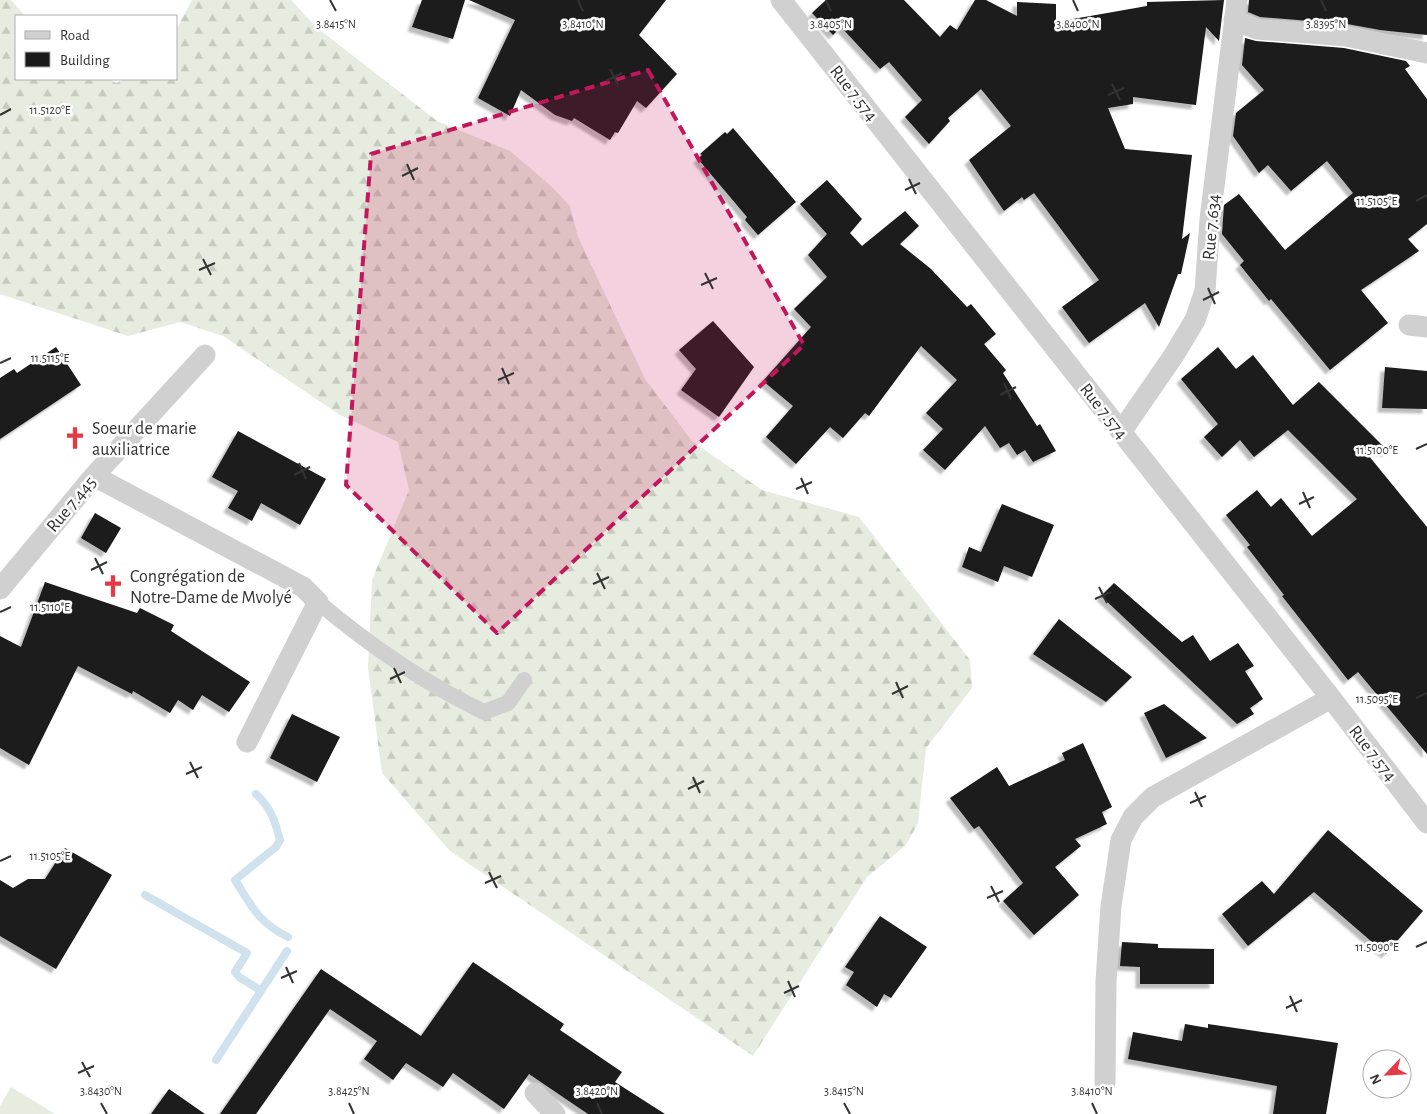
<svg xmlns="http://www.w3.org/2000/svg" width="1427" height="1114" font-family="'Alegreya Sans',sans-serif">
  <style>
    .grass { fill: #e6ecdf }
    .forest { fill: url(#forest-firs) }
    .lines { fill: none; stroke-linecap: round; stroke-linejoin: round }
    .stream { stroke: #cfe2ee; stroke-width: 8 }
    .building { fill: #1a1a1a; filter: url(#shadow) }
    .pedestrian { stroke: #d0d0d0; stroke-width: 16 }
    .minor { stroke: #d0d0d0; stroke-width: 21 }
    .marked { fill: #c2185b; fill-opacity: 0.2; stroke: #c2185b; stroke-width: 4; stroke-dasharray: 10 6; stroke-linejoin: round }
    .ticks { fill: none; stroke: #333; stroke-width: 2 }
    .labels { text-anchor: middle; stroke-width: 5; stroke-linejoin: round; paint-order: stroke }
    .street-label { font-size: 18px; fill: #333; stroke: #fff }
    .poi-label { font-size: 18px; fill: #333; stroke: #fff; text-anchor: start }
    .ticks-label { font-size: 12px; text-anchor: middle; fill: #333; stroke: #fff; stroke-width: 5; stroke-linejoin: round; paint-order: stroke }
  </style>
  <defs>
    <pattern id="forest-firs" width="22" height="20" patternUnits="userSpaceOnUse" patternTransform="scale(1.25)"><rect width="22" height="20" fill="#e6ecdf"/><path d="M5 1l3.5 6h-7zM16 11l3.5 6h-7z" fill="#c6cbc0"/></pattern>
    <filter id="shadow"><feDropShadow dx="-4.5" dy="4.5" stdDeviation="1" flood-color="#0004"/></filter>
  </defs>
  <rect width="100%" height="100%" fill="#fff"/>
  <path class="grass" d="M 11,1087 L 55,1114 L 0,1114 L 0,1106 Z"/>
  <path class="forest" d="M 0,0 L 11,0 L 25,16 L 16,16 L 16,79 L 109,79 L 116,83 L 125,79 L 176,79 L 176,30 L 192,0 L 291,0 L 316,27 L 437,121 L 510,151 L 551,186 L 570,206 L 578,237 L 645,379 L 692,441 L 762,490 L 859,517 L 970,660 L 972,688 L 926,748 L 918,823 L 906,845 L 867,877 L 753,1056 L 450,851 L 382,773 L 368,668 L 372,580 L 409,490 L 398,442 L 340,415 L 223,336 L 180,322 L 128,336 L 0,294 Z"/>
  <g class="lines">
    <path class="stream" d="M 256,794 C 271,808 275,821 280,840 L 276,847 L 235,880 C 252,907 259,923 288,937
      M 145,895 L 247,953 L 235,972 L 239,977 L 260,990
      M 216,1060 L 287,951"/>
  </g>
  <path class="building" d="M 422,0 L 465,0 L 453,39 L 412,27 Z
    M 469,0 L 666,0 L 639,35 L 677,74 L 646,108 L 637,101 L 618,133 L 615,132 L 610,140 L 574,118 L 572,121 L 555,115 L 521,90 L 510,116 L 478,98 L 515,20 Z
    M 826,0 L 904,0 L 940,37 L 950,25 L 957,30 L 975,0 L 986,0 L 1017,16 L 1017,2 L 1056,4 L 1056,22 L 1147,6 L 1147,2 L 1224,0 L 1219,41 L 1206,27 L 1196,105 L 1133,97 L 1133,104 L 1108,108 L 1125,149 L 1192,155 L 1182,239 L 1190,233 L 1181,274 L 1178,274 L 1159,327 L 1145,303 L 1089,343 L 1062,307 L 1099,280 L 1034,193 L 1024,200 L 1022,197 L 1004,211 L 969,160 L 1011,126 L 981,89 L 948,118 L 950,121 L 929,144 L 905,117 L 922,100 L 889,62 L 880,69 L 841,27 L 833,35 L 812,13 Z
    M 1249,0 L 1427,0 L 1427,35 L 1380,30 L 1347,24 L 1260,17 L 1248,12 Z
    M 1245,38 L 1256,41 L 1344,48 L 1406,61 L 1410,66 L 1405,69 L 1427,99 L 1427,224 L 1408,239 L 1419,251 L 1361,290 L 1388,323 L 1330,370 L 1271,299 L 1269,301 L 1240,265 L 1244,261 L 1222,234 L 1224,205 L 1239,194 L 1285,250 L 1353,193 L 1327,161 L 1291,191 L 1268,165 L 1259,173 L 1233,136 L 1236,113 L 1264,90 L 1242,65 Z
    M 733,128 L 796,202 L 758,235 L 745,220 L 747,217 L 698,159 L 702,155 L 700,154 L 725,132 L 727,134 Z
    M 827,180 L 862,219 L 850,233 L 862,246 L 905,211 L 919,226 L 900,244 L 931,269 L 967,307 L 971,304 L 996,334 L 984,344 L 1006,370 L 1003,373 L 1037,426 L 1040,424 L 1056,451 L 1033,462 L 1025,450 L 1017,455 L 1009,443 L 1000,448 L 985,426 L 945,470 L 923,450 L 943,429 L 926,413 L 957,380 L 921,346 L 869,416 L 865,413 L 843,438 L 830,427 L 796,464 L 766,437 L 793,406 L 763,381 L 811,327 L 794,309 L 827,277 L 808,255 L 827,234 L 800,204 Z
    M 713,321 L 754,367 L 719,417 L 681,390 L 696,369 L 679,350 Z
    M 56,347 L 81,385 L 0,439 L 0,378 L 14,369 L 17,373 Z
    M 1218,347 L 1236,369 L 1253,355 L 1293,405 L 1319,382 L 1389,452 L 1364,450 L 1427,527 L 1427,754 L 1358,672 L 1348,680 L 1282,596 L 1284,595 L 1247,547 L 1250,545 L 1226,515 L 1257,490 L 1271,507 L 1281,498 L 1312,536 L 1357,499 L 1288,430 L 1254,457 L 1240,440 L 1222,457 L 1204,437 L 1218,424 L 1181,379 Z
    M 1385,367 L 1427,371 L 1427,409 L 1382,408 Z
    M 238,431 L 326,479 L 300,525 L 261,503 L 252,521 L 228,508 L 238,491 L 212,477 Z
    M 1002,504 L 1054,525 L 1032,577 L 1004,566 L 998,582 L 962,567 L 969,547 L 981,552 Z
    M 95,513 L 121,528 L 106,553 L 81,538 Z
    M 45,582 L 137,613 L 140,608 L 174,625 L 171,631 L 250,682 L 229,712 L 202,695 L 193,710 L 178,700 L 170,713 L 133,691 L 132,694 L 78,666 L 29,765 L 0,748 L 0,636 L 21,647 Z
    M 1114,583 L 1182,642 L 1193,635 L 1210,661 L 1238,643 L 1254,666 L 1245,671 L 1263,699 L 1250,708 L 1254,714 L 1237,724 L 1101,596 Z
    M 1059,619 L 1132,677 L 1106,702 L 1033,654 Z
    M 1164,704 L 1207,738 L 1166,758 L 1144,713 Z
    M 292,714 L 340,737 L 317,782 L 270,758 Z
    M 1083,743 L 1112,807 L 1102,812 L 1107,824 L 1075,839 L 1081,846 L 1055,867 L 1079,895 L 1034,935 L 1003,901 L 1023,883 L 979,826 L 974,829 L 950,798 L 997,767 L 1009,786 L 1065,760 L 1062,753 Z
    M 1328,830 L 1423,911 L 1386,954 L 1314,892 L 1248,946 L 1222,914 L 1262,881 L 1274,894 Z
    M 65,848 L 112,875 L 56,969 L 0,936 L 0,880 L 13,888 L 28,879 L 45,879 Z
    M 880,916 L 927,947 L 891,998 L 884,994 L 877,1007 L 846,985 L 854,972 L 845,967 Z
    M 1122,942 L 1158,944 L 1158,948 L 1214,949 L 1214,984 L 1140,984 L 1140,967 L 1120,966 Z
    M 473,962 L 564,1024 L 560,1030 L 622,1072 L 615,1082 L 665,1114 L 588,1114 L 529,1074 L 504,1109 L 453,1073 L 443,1087 L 406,1063 L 393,1080 L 364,1059 L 377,1041 L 330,1009 L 256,1114 L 220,1114 L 321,969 L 421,1036 Z
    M 1185,1024 L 1208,1028 L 1208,1024 L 1338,1043 L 1326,1114 L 1273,1114 L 1277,1086 L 1128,1059 L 1133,1032 L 1182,1041 Z
    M 169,1089 L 205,1114 L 151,1114 Z"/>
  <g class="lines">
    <path class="pedestrian" d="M 318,602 C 369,645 424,683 484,712 L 508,703 L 524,680"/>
    <path class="minor" d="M 781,0 L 1331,698 L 1427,823
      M 1234,20 L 1257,29 L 1346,36 L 1427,53
      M 1409,325 L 1427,327
      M 1121,432 L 1174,355 L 1195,320 L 1205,291 L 1210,219 L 1237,0
      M 94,476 L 303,587 L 318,602 L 247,742
      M 0,589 L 94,476 L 205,355
      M 1105,1083 L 1106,981 L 1111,906 L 1121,840 L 1133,817 L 1153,797 L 1331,698
      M 535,1093 L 555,1114"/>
  </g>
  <path class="marked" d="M 648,70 L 804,345 L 497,633 L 346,485 L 371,154 Z"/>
  <path class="ticks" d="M 330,0 L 336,11M 578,0 L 583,11M 826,0 L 831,11M 1073,0 L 1078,11M 1321,0 L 1326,11M 610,69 L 618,85M 606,81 L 622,73M 1112,84 L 1120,100M 1108,95 L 1124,88M 0,115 L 11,109M 407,164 L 414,180M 402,176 L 418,168M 909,179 L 916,194M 905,190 L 920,183M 1416,201 L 1427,195M 203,259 L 211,275M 199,270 L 215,263M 705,273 L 713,289M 701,285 L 717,278M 1208,288 L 1215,304M 1203,300 L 1219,292M 0,363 L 11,358M 502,368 L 509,384M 498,380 L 514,373M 1004,383 L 1011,399M 1000,395 L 1016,387M 1416,449 L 1427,444M 299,463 L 306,479M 294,475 L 310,467M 801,478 L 808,494M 796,489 L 812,482M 1303,492 L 1310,508M 1299,504 L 1314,497M 95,558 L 103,574M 91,570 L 107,562M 597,573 L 605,589M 593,584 L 609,577M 1099,587 L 1107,603M 1095,599 L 1111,592M 0,612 L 11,607M 394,668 L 401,683M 390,679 L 405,672M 896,682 L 903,698M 892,694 L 908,686M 1416,698 L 1427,693M 190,762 L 198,778M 186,774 L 202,767M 693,777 L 700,793M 688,789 L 704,781M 1195,792 L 1202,807M 1190,803 L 1206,796M 0,861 L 11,856M 489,872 L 497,888M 485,883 L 501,876M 991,886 L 999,902M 987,898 L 1003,891M 1416,947 L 1427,942M 286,967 L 293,983M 281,978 L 297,971M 788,981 L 795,997M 784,993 L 799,986M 1290,996 L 1297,1012M 1286,1008 L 1302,1000M 82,1062 L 90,1077M 78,1073 L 94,1066M 101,1103 L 107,1114M 349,1103 L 354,1114M 597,1103 L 602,1114M 844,1103 L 850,1114M 1092,1103 L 1097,1114"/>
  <defs>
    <symbol id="church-bare" viewBox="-9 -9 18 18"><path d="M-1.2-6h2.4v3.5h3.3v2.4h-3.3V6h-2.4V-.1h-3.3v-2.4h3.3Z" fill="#e63946" stroke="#fff" stroke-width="2.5" paint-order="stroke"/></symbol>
  </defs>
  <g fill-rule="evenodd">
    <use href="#church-bare" x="59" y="422" width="32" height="32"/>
    <use href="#church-bare" x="97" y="570" width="32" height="32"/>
  </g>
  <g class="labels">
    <g class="street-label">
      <text transform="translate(854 93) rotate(52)" y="6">Rue 7.574</text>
      <text transform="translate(1211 227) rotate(-85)" y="6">Rue 7.634</text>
      <text transform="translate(1104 411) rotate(52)" y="6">Rue 7.574</text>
      <text transform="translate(71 504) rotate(-50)" y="6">Rue 7.445</text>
      <text transform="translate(1373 753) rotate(52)" y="6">Rue 7.574</text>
    </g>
    <g class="poi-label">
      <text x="92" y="434">Soeur de marie<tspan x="92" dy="21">auxiliatrice</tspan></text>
      <text x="130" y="582">Congrégation de<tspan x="130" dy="21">Notre-Dame de Mvolyé</tspan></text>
    </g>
  </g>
  <g class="ticks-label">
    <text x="336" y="28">3.8415°N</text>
    <text x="583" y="28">3.8410°N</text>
    <text x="831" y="28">3.8405°N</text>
    <text x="1078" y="28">3.8400°N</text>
    <text x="1326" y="28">3.8395°N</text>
    <text x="50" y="114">11.5120°E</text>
    <text x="1377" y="205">11.5105°E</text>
    <text x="50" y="362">11.5115°E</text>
    <text x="1377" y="454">11.5100°E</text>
    <text x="50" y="611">11.5110°E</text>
    <text x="1377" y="703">11.5095°E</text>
    <text x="50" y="860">11.5105°E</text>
    <text x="1377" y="951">11.5090°E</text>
    <text x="101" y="1095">3.8430°N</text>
    <text x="597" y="1095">3.8420°N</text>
    <text x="844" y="1095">3.8415°N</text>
    <text x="1092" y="1095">3.8410°N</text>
    <text x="349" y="1095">3.8425°N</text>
  </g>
  <rect x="15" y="15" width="162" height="65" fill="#ffffff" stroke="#adadad"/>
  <rect x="25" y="31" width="25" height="8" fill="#d0d0d0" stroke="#adadad"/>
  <text x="60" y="40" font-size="15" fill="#333333">Road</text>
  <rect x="25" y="52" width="25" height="15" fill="#1a1a1a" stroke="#adadad"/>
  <text x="60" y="65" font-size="15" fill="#333333">Building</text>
  <g transform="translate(1387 1074) rotate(245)"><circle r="24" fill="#ffffff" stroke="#adadad"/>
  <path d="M0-4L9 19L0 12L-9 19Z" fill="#e63946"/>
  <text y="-8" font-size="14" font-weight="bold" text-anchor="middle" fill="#333333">N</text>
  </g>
</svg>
